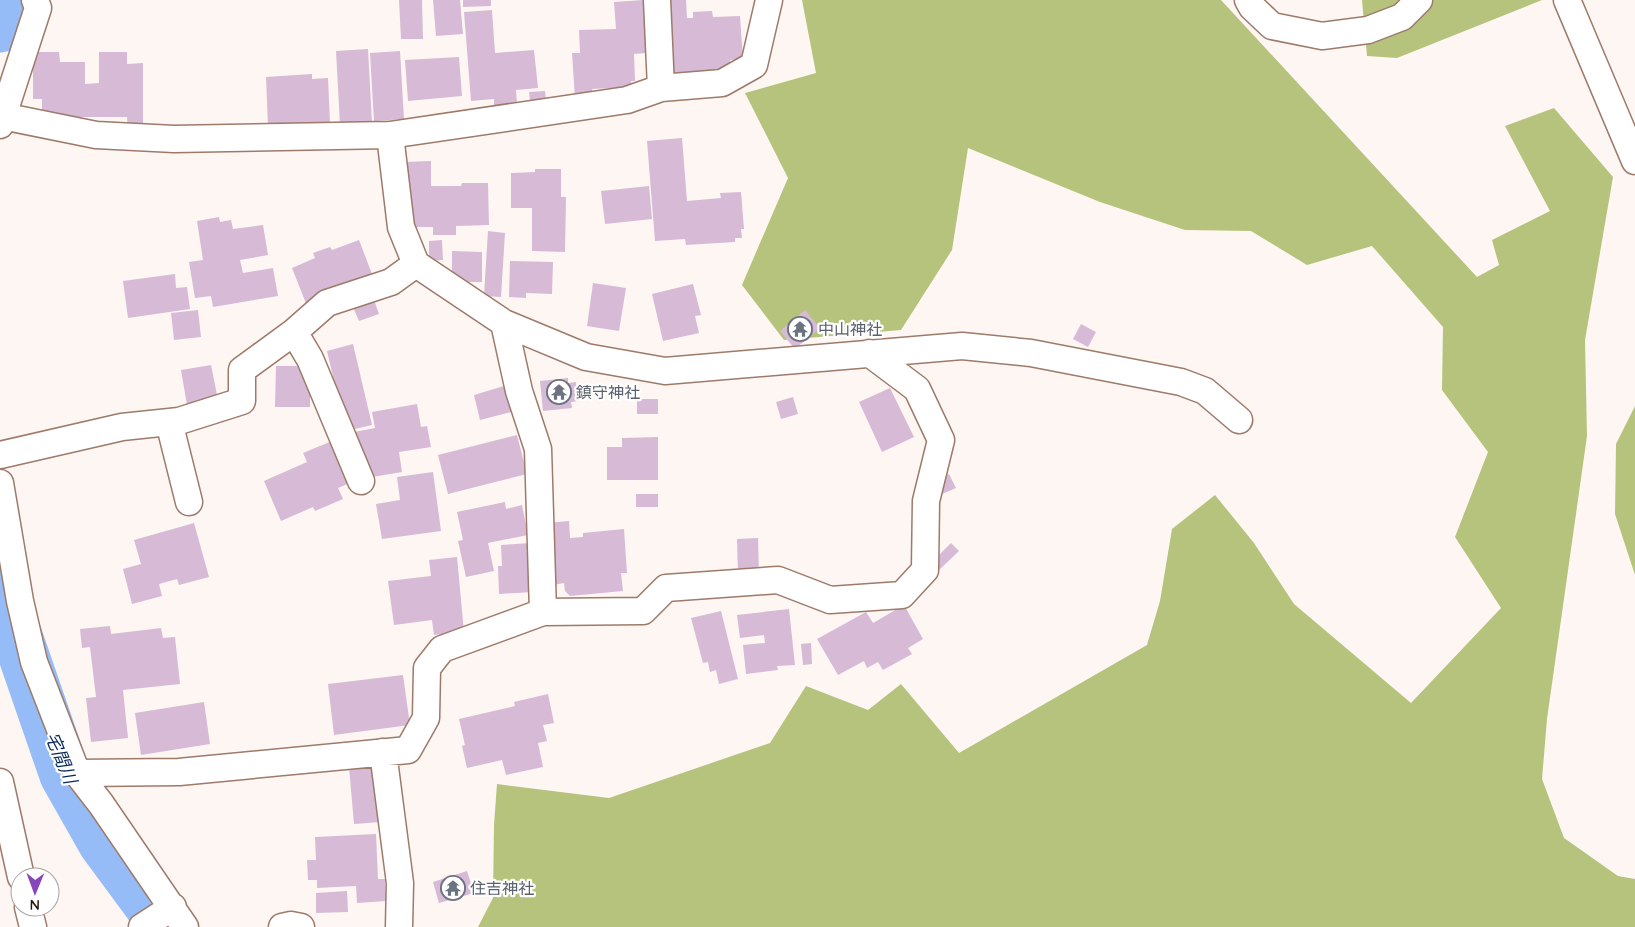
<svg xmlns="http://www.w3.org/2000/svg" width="1635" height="927" font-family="Quicksand,'Noto Sans JP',sans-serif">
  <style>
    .forest { fill: #b6c37c }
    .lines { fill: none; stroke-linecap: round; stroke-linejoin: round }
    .river { stroke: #96bcf8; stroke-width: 51 }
    .building { fill: #d6bad6 }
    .minor-casing { stroke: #9d7a6a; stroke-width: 29 }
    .minor { stroke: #fff; stroke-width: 26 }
    .labels { text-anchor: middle; stroke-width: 4.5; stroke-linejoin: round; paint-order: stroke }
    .worship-label { font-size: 16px; fill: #5b616d; stroke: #fff; text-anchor: start }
    .water-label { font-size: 18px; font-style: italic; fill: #07295c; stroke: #fff }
  </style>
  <rect width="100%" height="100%" fill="#fef6f2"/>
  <path class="forest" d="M 802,0 L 1221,0 L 1477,277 L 1499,265 L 1492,240 L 1550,211 L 1505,126 L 1554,108 L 1613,177 L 1585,340 L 1587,436 L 1547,719 L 1542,779 L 1564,838 L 1618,876 L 1635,879 L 1635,927 L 478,927 L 493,898 L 494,825 L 497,784 L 609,798 L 770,743 L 806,686 L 868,710 L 901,684 L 959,753 L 1147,645 L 1160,601 L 1172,529 L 1215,495 L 1254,543 L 1294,604 L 1411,703 L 1501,608 L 1455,537 L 1488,452 L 1442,390 L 1443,327 L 1372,246 L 1307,265 L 1251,231 L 1185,230 L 1100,202 L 968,148 L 952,250 L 901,330 L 784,340 L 742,285 L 788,178 L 745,93 L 816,73 Z
    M 1362,0 L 1542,0 L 1397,58 L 1367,56 Z
    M 1635,406 L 1635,575 L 1615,514 L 1616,444 Z"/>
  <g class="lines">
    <path class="river" d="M 0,27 L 21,0
      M 0,568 L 9,613 L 65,775 L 103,842 L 159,918 L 164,927"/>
  </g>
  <path class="building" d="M 399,0 L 422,0 L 423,39 L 401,39 Z
    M 433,0 L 460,0 L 463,34 L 436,36 Z
    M 463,0 L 491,0 L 491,6 L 463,7 Z
    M 643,0 L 646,53 L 634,54 L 635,81 L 631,81 L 632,87 L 592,89 L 593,98 L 575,99 L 572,53 L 580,53 L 579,30 L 616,29 L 614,2 Z
    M 666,0 L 686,0 L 687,18 L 693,18 L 693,12 L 712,11 L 713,17 L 740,16 L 743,59 L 730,60 L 731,73 L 667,85 Z
    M 492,10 L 495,53 L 534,50 L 538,88 L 516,90 L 517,104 L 494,106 L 494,99 L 471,101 L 464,12 Z
    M 368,49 L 372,123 L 340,125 L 336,51 Z
    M 400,51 L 404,119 L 374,121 L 370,53 Z
    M 33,52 L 59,52 L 60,62 L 85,62 L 85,84 L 99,83 L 99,52 L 127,52 L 127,64 L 143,63 L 143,130 L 128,130 L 127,117 L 42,117 L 42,99 L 33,99 Z
    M 459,57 L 462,96 L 408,101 L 405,60 Z
    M 312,74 L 312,79 L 328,78 L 330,123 L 268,126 L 266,77 Z
    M 545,91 L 547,108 L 531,110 L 529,92 Z
    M 682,138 L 687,201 L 721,198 L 720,193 L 741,192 L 744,229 L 741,229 L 742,238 L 735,238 L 735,242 L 686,245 L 685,239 L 655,241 L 647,141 Z
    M 431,161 L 431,186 L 461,186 L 462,183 L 488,183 L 489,225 L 456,226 L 456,235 L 433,235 L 433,227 L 405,227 L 404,162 Z
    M 535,169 L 561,169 L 561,197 L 566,197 L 565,252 L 532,251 L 532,208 L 511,208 L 511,173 L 535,172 Z
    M 649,186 L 652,219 L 605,224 L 601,191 Z
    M 219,217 L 220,222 L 231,220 L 233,229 L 263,225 L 268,255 L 240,260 L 243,273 L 273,268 L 278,296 L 213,307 L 211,296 L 195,298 L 189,262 L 203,260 L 197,221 Z
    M 488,231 L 505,233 L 501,297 L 484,296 Z
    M 359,240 L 372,274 L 307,306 L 292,268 L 315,258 L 313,253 L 330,247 L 332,250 Z
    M 442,240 L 443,260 L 429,261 L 429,241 Z
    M 452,251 L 482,252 L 482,282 L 459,282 L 459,276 L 452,276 Z
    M 510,261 L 553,262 L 552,294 L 526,293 L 526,298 L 509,297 Z
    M 175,274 L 176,288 L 187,287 L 190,309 L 128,318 L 123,281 Z
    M 593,283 L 626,288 L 619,331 L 587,326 Z
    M 693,284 L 701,315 L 695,316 L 699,333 L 663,341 L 652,294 Z
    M 374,300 L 379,314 L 359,321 L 353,307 Z
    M 198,310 L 201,337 L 174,340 L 171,313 Z
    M 805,310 L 820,328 L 795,349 L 780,331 Z
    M 1081,324 L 1096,332 L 1088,347 L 1073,339 Z
    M 353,344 L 372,425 L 346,431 L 327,351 Z
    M 211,365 L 219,405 L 188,411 L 181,370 Z
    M 276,366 L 310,366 L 310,407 L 275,407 Z
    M 568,378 L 568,383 L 576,382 L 578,401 L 571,402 L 572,408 L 543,411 L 540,381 Z
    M 504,386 L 511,412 L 480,420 L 474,395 Z
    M 890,388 L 914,437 L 882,452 L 859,402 Z
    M 793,397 L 798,414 L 781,419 L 776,402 Z
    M 637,399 L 658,399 L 658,414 L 637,414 Z
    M 417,404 L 421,427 L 427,426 L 431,447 L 399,452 L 402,472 L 366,478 L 349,433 L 375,428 L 372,412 Z
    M 517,435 L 527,474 L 448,494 L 438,455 Z
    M 658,437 L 658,480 L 607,480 L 607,447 L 622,447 L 622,438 Z
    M 332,441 L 350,483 L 338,488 L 343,499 L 315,511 L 313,507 L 281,521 L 264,481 L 307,462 L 303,453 Z
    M 433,472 L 441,531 L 382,539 L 376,504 L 400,500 L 397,477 Z
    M 949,474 L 956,488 L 942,494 L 935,480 Z
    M 636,494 L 658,494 L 658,507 L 636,507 Z
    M 505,502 L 506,509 L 522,505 L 528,535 L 488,543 L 494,571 L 466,577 L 458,541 L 463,540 L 457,512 Z
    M 569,521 L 570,538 L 583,537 L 583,533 L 624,529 L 627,573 L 621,573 L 623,591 L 570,596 L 565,591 L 564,583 L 553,585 L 547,523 Z
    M 194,523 L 209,577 L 179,585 L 177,579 L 159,584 L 162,596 L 132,604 L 123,569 L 141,564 L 134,540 Z
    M 758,538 L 759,574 L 738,575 L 737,539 Z
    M 530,543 L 532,592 L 499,594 L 498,566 L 502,566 L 501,545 Z
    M 951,543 L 959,551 L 938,571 L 930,564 Z
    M 457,557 L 464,632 L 434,635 L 432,620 L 394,625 L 388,581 L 431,576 L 429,560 Z
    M 904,605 L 923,639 L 908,648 L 912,654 L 883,670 L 878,662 L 867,668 L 864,661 L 838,675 L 817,639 L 866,612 L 873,623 Z
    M 789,609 L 795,665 L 777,666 L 778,670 L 746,674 L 743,645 L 765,643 L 764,635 L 740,638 L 737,615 Z
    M 721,611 L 738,679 L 719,684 L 716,670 L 710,672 L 708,662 L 703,663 L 691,618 Z
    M 110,626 L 111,634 L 161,628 L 163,638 L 175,637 L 180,684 L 123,690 L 128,738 L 91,742 L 86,698 L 96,697 L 90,647 L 82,648 L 80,629 Z
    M 811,643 L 812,664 L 803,665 L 801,644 Z
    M 403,675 L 410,725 L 334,735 L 328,684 Z
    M 548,694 L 554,723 L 543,725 L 547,741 L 538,743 L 543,767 L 506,775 L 502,760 L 467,768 L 462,746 L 465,745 L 459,719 L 515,706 L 514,702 Z
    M 204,702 L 210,744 L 141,755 L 135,713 Z
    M 375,765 L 381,822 L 354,824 L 349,767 Z
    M 376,834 L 378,879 L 385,879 L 386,901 L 357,903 L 356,886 L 317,888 L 317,880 L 308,880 L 307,860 L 316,860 L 315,837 Z
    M 467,871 L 474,893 L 439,903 L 433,882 Z
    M 347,891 L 348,912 L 316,913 L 316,893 Z"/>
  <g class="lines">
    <defs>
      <path id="minor" d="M 657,0 L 661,88
        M 1248,0 L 1252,7 L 1272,26 L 1322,36 L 1368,30 L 1402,17 L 1419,0
        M 1567,0 L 1635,161
        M 2,116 L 96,135 L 174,139 L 390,135 L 627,100 L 661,88 L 722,83 L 754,65 L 769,0
        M 0,125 L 38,8 L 35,0
        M 390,135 L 401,227 L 416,264 L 504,323 L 586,357 L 665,371 L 962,346 L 1031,353 L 1181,382 L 1205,391 L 1239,420
        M 504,323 L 519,391 L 538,449 L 543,612
        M 294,332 L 310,359 L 361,481
        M 169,422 L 189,502
        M 0,455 L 122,427 L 179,421 L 242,401 L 242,370 L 294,332 L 327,303 L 391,282 L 416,264
        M 0,483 L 20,601 L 34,662 L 77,773 L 101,804 L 185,927
        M 383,752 L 400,883 L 399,927
        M 77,773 L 179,772 L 408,750 L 426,718 L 427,668 L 442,649 L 543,612 L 643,611 L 666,588 L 778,580 L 830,600 L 902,595 L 925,570 L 926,501 L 941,440 L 917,389 L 869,353
        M 0,782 L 21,877
        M 28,907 L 33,927
        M 142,927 L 173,907
        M 282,927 L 291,925 L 301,927"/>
    </defs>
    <use href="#minor" class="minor-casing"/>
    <use href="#minor" class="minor"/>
  </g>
  <defs>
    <symbol id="temple-ring" viewBox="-11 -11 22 22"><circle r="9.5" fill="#fff" stroke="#6b7280" stroke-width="1.5"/><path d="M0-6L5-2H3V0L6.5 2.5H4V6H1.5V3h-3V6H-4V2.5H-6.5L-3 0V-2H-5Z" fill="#6b7280"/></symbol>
  </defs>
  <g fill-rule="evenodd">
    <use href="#temple-ring" x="786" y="315" width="28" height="28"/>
    <use href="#temple-ring" x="545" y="378" width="28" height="28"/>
    <use href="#temple-ring" x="439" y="874" width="28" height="28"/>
  </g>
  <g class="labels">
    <g class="worship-label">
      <text x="818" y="335">中山神社</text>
      <text x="576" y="398">鎮守神社</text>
      <text x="470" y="894">住吉神社</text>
    </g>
    <g class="water-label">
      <text transform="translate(61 758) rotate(68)" y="6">宅間川</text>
    </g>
  </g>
  <g transform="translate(35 892) rotate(181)"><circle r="24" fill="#ffffff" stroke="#a7a2a0"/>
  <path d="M0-4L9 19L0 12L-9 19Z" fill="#8746ba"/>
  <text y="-8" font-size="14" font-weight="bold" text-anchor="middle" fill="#241711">N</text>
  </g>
</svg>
